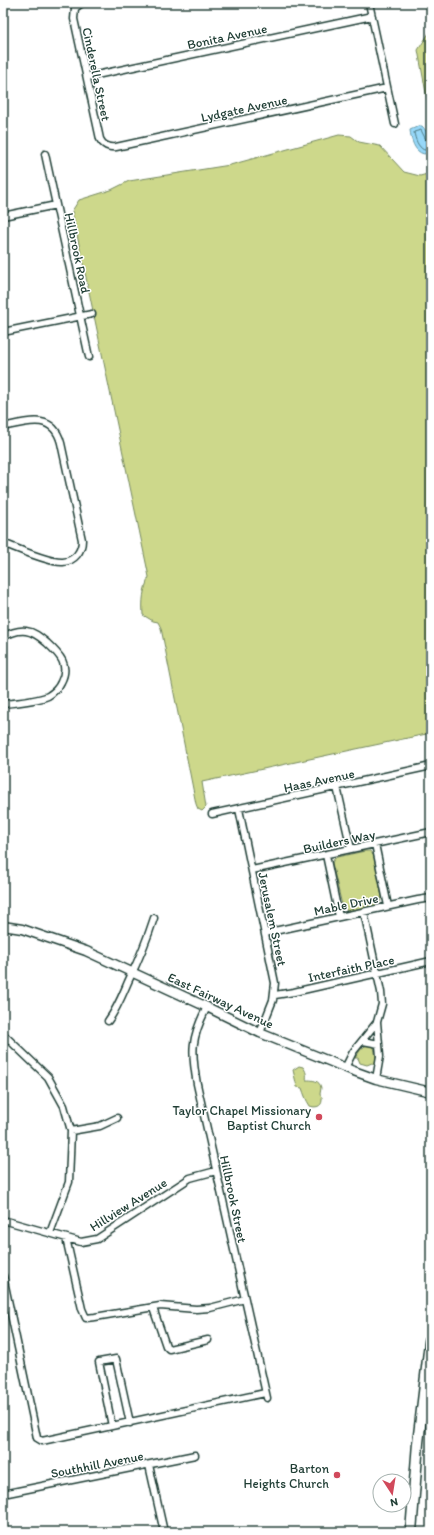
<svg xmlns="http://www.w3.org/2000/svg" width="434" height="1535" font-family="Itim,sans-serif">
  <style>
    .green { fill: #cdd88b; stroke: #768a60 }
    .water { fill: #97d8f9; stroke: #679aaa }
    .lines { fill: none; stroke-linecap: round; stroke-linejoin: round }
    .shore { stroke: #4f7b83; stroke-width: 1 }
    .minor-casing { stroke: #1f3d34; stroke-width: 9 }
    .tertiary-casing { stroke: #1f3d34; stroke-width: 11 }
    .trunk-casing { stroke: #1f3d34; stroke-width: 13 }
    .minor { stroke: #fff; stroke-width: 6 }
    .tertiary { stroke: #fff; stroke-width: 8 }
    .trunk { stroke: #fff; stroke-width: 10 }
    .poi-dot { fill: #d1495b; stroke: #fff; stroke-width: 1.5 }
    .labels { text-anchor: middle; stroke-width: 3; stroke-linejoin: round; paint-order: stroke }
    .street-label { font-size: 13px; fill: #1f3d34; stroke: #fff }
    .poi-label { font-size: 13px; fill: #1f3d34; stroke: #fff; text-anchor: end }
  </style>
  <rect width="100%" height="100%" fill="#fff"/>
  <filter id="ink" filterUnits="userSpaceOnUse"><feTurbulence type="fractalNoise" baseFrequency=".025" numOctaves="2"/><feDisplacementMap in="SourceGraphic" scale="8" xChannelSelector="R" yChannelSelector="G"/><feConvolveMatrix kernelMatrix="1 2 1 2 8 2 1 2 1" color-interpolation-filters="sRGB"/></filter>
  <g filter="url(#ink)">
    <path class="green" d="M 431,30 L 431,120 L 418,50 Z
      M 339,135 L 351,136 L 359,142 L 380,146 L 404,172 L 420,176 L 431,173 L 431,733 L 202,782 L 206,807 L 202,811 L 198,809 L 196,804 L 161,628 L 158,622 L 153,621 L 143,615 C 142,601 143,590 149,577 L 72,211 L 79,200 L 111,190 L 129,181 L 230,165 Z
      M 365,851 L 370,851 L 374,856 L 382,897 L 380,902 L 377,905 L 347,911 L 342,905 L 332,863 L 334,859 L 337,857 Z
      M 368,1044 L 374,1047 L 376,1058 L 375,1064 L 372,1063 L 367,1065 L 360,1063 L 358,1058 L 355,1058 L 361,1049 Z
      M 299,1066 L 303,1067 C 306,1071 307,1075 306,1080 C 312,1080 320,1080 321,1088 C 321,1090 320,1092 320,1094 C 321,1099 323,1095 322,1100 C 322,1107 315,1108 310,1106 C 306,1100 304,1094 302,1088 L 297,1087 L 293,1070 Z"/>
    <path class="water" d="M 419,126 L 422,126 C 429,133 431,142 431,152 L 424,154 C 414,152 411,139 410,130 Z"/>
    <g class="lines">
      <path class="shore" d="M 431,141 L 426,140 L 421,130 L 414,132 C 415,139 418,147 424,150 L 431,149"/>
      <defs>
        <path id="minor" d="M 82,3 L 75,8 L 74,19 L 100,139 C 103,145 109,148 116,147 L 387,88
          M 369,3 L 395,124
          M 87,77 L 372,16
          M 45,154 L 89,357
          M 3,216 L 56,205
          M 3,332 L 92,314
          M 3,427 C 26,422 53,412 61,443 L 82,540 C 82,551 75,561 63,562 C 51,563 15,548 3,543
          M 3,637 C 10,633 18,630 26,631 C 35,632 41,638 47,643 C 60,655 70,665 61,682 C 59,687 53,693 48,696 C 39,700 14,703 3,704
          M 337,787 L 351,849
          M 239,809 L 275,983 L 273,1000 L 260,1033
          M 212,814 L 431,766
          M 375,844 L 388,906
          M 326,855 L 339,917
          M 252,870 L 431,832
          M 265,933 L 418,900 L 431,898
          M 275,995 L 294,992 L 431,961
          M 207,1007 C 191,1038 191,1051 197,1084 L 267,1398
          M 108,1021 C 117,1009 122,996 128,982 C 138,961 147,940 154,918
          M 3,1034 L 48,1077 L 64,1106 L 71,1131 L 69,1182 L 50,1233
          M 363,1041 L 379,1044
          M 345,1068 L 353,1052 L 377,1022 L 382,1004 L 381,992 L 364,912
          M 376,1079 L 380,1056 L 377,1022
          M 71,1131 L 100,1126 L 117,1118
          M 3,1220 L 81,1242 L 97,1239 L 190,1178 L 216,1171
          M 66,1238 L 82,1309 L 86,1318 L 95,1317 L 160,1306 L 196,1309 L 210,1308 L 245,1299
          M 3,1276 L 36,1433 L 37,1438 L 42,1441 L 265,1393
          M 153,1308 L 166,1346 L 169,1349 L 208,1340
          M 112,1426 L 99,1362 L 116,1359 L 130,1423
          M 149,1465 L 164,1532
          M 3,1494 L 195,1455"/>
        <path id="tertiary" d="M 3,926 L 22,929 L 86,951 L 207,1007 L 260,1033 L 351,1070 L 376,1079 L 431,1092
          M 3,1530 L 3,1532"/>
        <path id="trunk" d="M 411,1532 L 418,1443 L 431,1334"/>
      </defs>
      <use href="#minor" class="minor-casing"/>
      <use href="#tertiary" class="tertiary-casing"/>
      <use href="#trunk" class="trunk-casing"/>
      <use href="#minor" class="minor"/>
      <use href="#tertiary" class="tertiary"/>
      <use href="#trunk" class="trunk"/>
    </g>
  </g>
  <g class="poi-dot">
    <circle cx="319" cy="1117" r="4"/>
    <circle cx="337" cy="1475" r="4"/>
  </g>
  <g class="labels">
    <g class="street-label">
      <text transform="translate(227 36) rotate(-12)" y="5">Bonita Avenue</text>
      <text transform="translate(97 74) rotate(78)" y="5">Cinderella Street</text>
      <text transform="translate(244 108) rotate(-12)" y="5">Lydgate Avenue</text>
      <text transform="translate(78 253) rotate(78)" y="5">Hillbrook Road</text>
      <text transform="translate(319 780) rotate(-12)" y="5">Haas Avenue</text>
      <text transform="translate(339 841) rotate(-12)" y="5">Builders Way</text>
      <text transform="translate(346 904) rotate(-12)" y="5">Mable Drive</text>
      <text transform="translate(273 919) rotate(78)" y="5">Jerusalem Street</text>
      <text transform="translate(351 968) rotate(-12)" y="5">Interfaith Place</text>
      <text transform="translate(221 1000) rotate(25)" y="5">East Fairway Avenue</text>
      <text transform="translate(234 1199) rotate(78)" y="5">Hillbrook Street</text>
      <text transform="translate(128 1204) rotate(-32)" y="5">Hillview Avenue</text>
      <text transform="translate(97 1464) rotate(-11)" y="5">Southhill Avenue</text>
    </g>
    <g class="poi-label">
      <text x="311" y="1115">Taylor Chapel Missionary<tspan x="311" dy="15">Baptist Church</tspan></text>
      <text x="329" y="1473">Barton<tspan x="329" dy="15">Heights Church</tspan></text>
    </g>
  </g>
  <rect width="434" height="1535" fill="none" stroke="#fff" stroke-width="16"/>
  <rect x="8" y="8" width="418" height="1519" fill="none" stroke="#1f3d34" stroke-width="1.5" filter="url(#ink)"/>
  <g transform="translate(392 1493) rotate(168)"><circle r="19" fill="#ffffff" stroke="#a5b1ae"/>
  <path d="M0-3L7 15L0 10L-7 15Z" fill="#d1495b"/>
  <text y="-6" font-size="11" font-weight="bold" text-anchor="middle" fill="#1f3d34">N</text>
  </g>
</svg>
